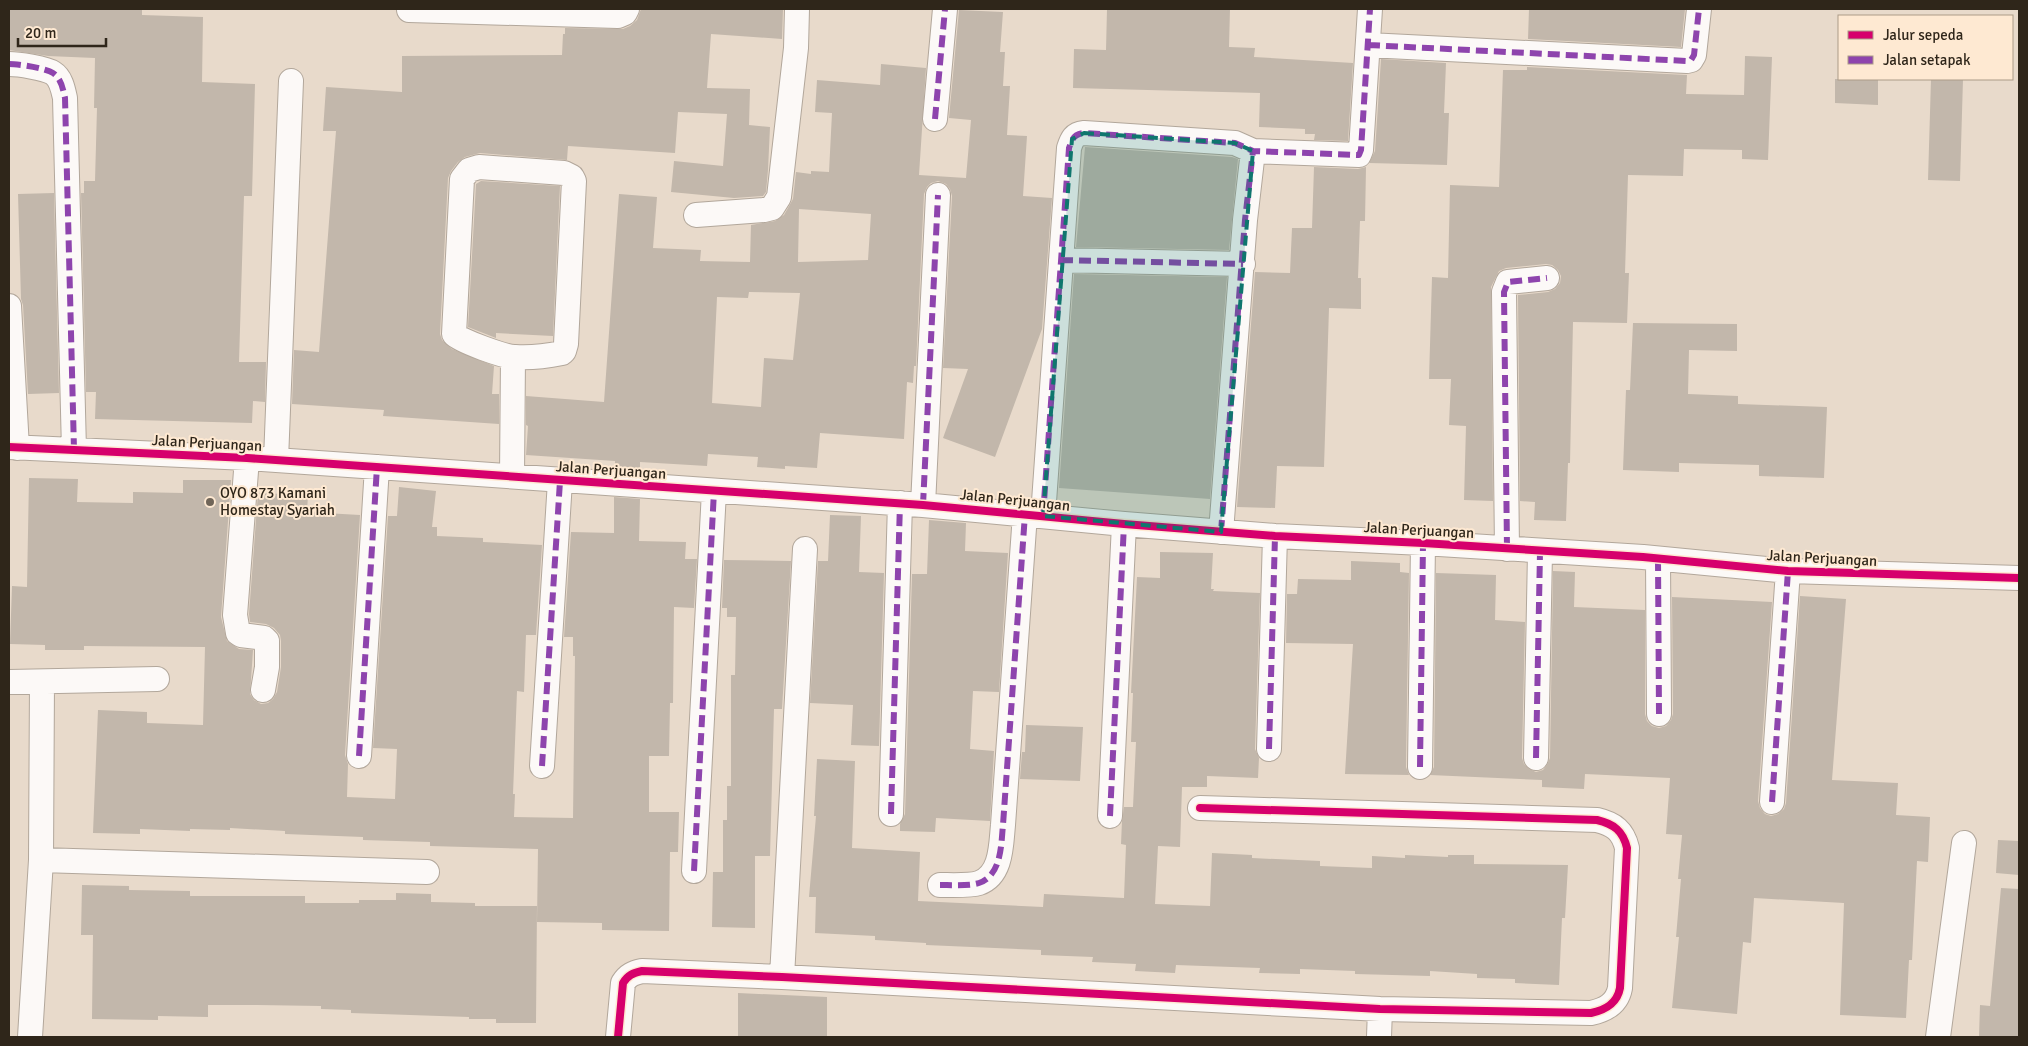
<svg xmlns="http://www.w3.org/2000/svg" width="2028" height="1046" font-family="Signika,sans-serif">
  <style>
    .building { fill: #c2b7ab; fill-rule: evenodd }
    .lines { fill: none; stroke-linecap: round; stroke-linejoin: round }
    .minor-casing { stroke: #b2a79b; stroke-width: 26 }
    .minor { stroke: #fcf9f7; stroke-width: 24 }
    .quiet { stroke: #8e44ad; stroke-width: 6; stroke-dasharray: 12 6; stroke-linecap: butt }
    .cycleway-casing { stroke: #fee9d2; stroke-width: 11 }
    .cycleway { stroke: #d6006c; stroke-width: 8 }
    .marked { fill: #0f766e; fill-opacity: 0.2; stroke: #0f766e; stroke-width: 4; stroke-dasharray: 10 6; stroke-linejoin: round }
    .poi-dot { fill: #706558; stroke: #fee9d2; stroke-width: 2 }
    .labels { text-anchor: middle; stroke-width: 4; stroke-linejoin: round; paint-order: stroke }
    .street-label { font-size: 15px; fill: #2f261a; stroke: #fee9d2 }
    .poi-label { font-size: 15px; fill: #2f261a; stroke: #fee9d2; text-anchor: start }
  </style>
  <rect width="100%" height="100%" fill="#e8dacb"/>
  <path class="building" d="M 9,9 L 142,9 L 142,15 L 203,17 L 202,82 L 255,84 L 252,196 L 244,196 L 239,362 L 266,362 L 265,402 L 253,401 L 252,423 L 95,419 L 96,392 L 86,392 L 81,193 L 84,193 L 84,181 L 95,181 L 97,108 L 94,108 L 95,58 L 48,56 L 9,50 Z
    M 641,9 L 783,9 L 782,39 L 711,34 L 707,88 L 750,89 L 749,125 L 770,127 L 768,170 L 766,192 L 763,196 L 734,198 L 671,192 L 674,161 L 723,166 L 727,114 L 678,112 L 675,153 L 568,146 L 567,160 L 480,153 L 465,157 L 458,162 L 451,171 L 448,178 L 440,334 L 442,340 L 452,349 L 494,366 L 492,394 L 499,394 L 499,424 L 383,416 L 384,410 L 292,404 L 294,350 L 319,352 L 336,131 L 323,131 L 326,87 L 402,92 L 402,56 L 562,55 L 563,34 L 565,34 L 565,28 L 623,29 L 630,26 L 637,20 Z
    M 1107,9 L 1230,9 L 1229,47 L 1255,48 L 1254,57 L 1353,63 L 1348,141 L 1314,140 L 1315,134 L 1305,134 L 1305,129 L 1259,127 L 1260,93 L 1073,88 L 1074,49 L 1106,50 Z
    M 1529,9 L 1685,9 L 1681,47 L 1528,39 Z
    M 959,10 L 1003,12 L 1000,52 L 1005,52 L 1003,86 L 1010,86 L 1007,135 L 1027,136 L 1023,196 L 1052,198 L 1042,329 L 995,457 L 943,438 L 968,369 L 943,368 L 952,196 L 950,189 L 946,184 L 938,181 L 931,183 L 927,187 L 924,194 L 916,366 L 914,366 L 913,383 L 907,382 L 904,439 L 820,433 L 817,468 L 785,466 L 785,469 L 757,467 L 758,457 L 708,454 L 707,466 L 640,462 L 640,472 L 615,470 L 615,461 L 526,455 L 528,426 L 526,425 L 526,396 L 604,402 L 619,194 L 657,197 L 653,248 L 701,250 L 700,261 L 750,262 L 751,225 L 775,221 L 784,215 L 793,199 L 796,172 L 811,174 L 811,171 L 829,172 L 832,113 L 815,112 L 817,80 L 880,85 L 881,64 L 926,68 L 919,175 L 966,178 L 971,120 L 949,118 ZM 799,209 L 871,214 L 868,260 L 798,262 ZM 749,292 L 800,293 L 793,360 L 764,358 L 761,407 L 712,403 L 717,297 L 748,298 Z
    M 1745,56 L 1772,57 L 1768,160 L 1742,159 L 1742,150 L 1684,149 L 1683,176 L 1628,175 L 1625,273 L 1629,273 L 1627,323 L 1573,322 L 1570,463 L 1568,463 L 1566,521 L 1534,520 L 1535,502 L 1520,501 L 1518,295 L 1548,292 L 1555,289 L 1560,283 L 1561,276 L 1558,270 L 1552,265 L 1546,264 L 1506,268 L 1499,271 L 1491,287 L 1493,501 L 1464,500 L 1466,426 L 1449,425 L 1451,379 L 1429,379 L 1432,277 L 1448,278 L 1450,185 L 1499,187 L 1503,70 L 1527,70 L 1527,67 L 1687,75 L 1686,94 L 1744,95 Z
    M 1381,59 L 1446,63 L 1444,113 L 1449,113 L 1447,165 L 1369,163 L 1375,151 Z
    M 1835,79 L 1878,79 L 1878,105 L 1835,103 Z
    M 1931,79 L 1963,79 L 1960,181 L 1928,180 Z
    M 1085,147 L 1232,157 L 1238,159 L 1229,250 L 1076,247 Z
    M 1314,167 L 1358,169 L 1366,167 L 1365,221 L 1360,221 L 1358,278 L 1361,278 L 1361,309 L 1329,308 L 1324,467 L 1277,466 L 1275,508 L 1237,507 L 1255,272 L 1290,273 L 1292,228 L 1312,228 Z
    M 481,181 L 560,186 L 553,336 L 496,333 L 496,338 L 468,327 L 476,184 Z
    M 54,193 L 59,393 L 28,394 L 23,305 L 21,299 L 18,194 Z
    M 1074,274 L 1227,277 L 1210,499 L 1059,488 Z
    M 1633,323 L 1737,324 L 1737,351 L 1689,350 L 1688,394 L 1738,396 L 1738,404 L 1827,407 L 1824,478 L 1759,476 L 1759,465 L 1679,463 L 1679,472 L 1623,470 L 1626,390 L 1630,390 Z
    M 29,478 L 78,479 L 77,502 L 133,503 L 133,492 L 183,493 L 183,480 L 231,480 L 221,617 L 227,641 L 239,649 L 253,650 L 250,694 L 254,700 L 261,704 L 268,703 L 273,699 L 277,692 L 281,667 L 281,641 L 280,635 L 274,628 L 266,624 L 250,622 L 249,614 L 258,493 L 308,495 L 307,512 L 360,515 L 345,755 L 348,764 L 347,797 L 395,799 L 397,749 L 373,748 L 388,516 L 397,516 L 399,487 L 436,491 L 432,527 L 437,527 L 437,536 L 483,538 L 483,542 L 542,545 L 536,635 L 526,635 L 524,692 L 517,691 L 513,794 L 515,794 L 514,817 L 573,818 L 575,656 L 573,656 L 573,637 L 564,637 L 571,532 L 614,533 L 614,497 L 640,499 L 639,541 L 686,542 L 685,559 L 697,559 L 694,608 L 674,607 L 673,703 L 670,703 L 669,756 L 649,756 L 649,812 L 679,812 L 678,852 L 670,852 L 669,931 L 602,930 L 602,923 L 537,922 L 538,849 L 430,846 L 430,842 L 363,840 L 363,837 L 285,834 L 285,831 L 230,828 L 230,830 L 190,829 L 190,831 L 140,829 L 140,834 L 93,833 L 98,710 L 147,712 L 147,723 L 203,725 L 205,647 L 84,646 L 84,650 L 45,650 L 45,645 L 10,644 L 12,586 L 27,587 Z
    M 830,515 L 861,516 L 859,572 L 884,573 L 879,746 L 851,745 L 853,705 L 810,703 L 818,561 L 828,561 Z
    M 929,520 L 966,523 L 965,551 L 1008,553 L 999,692 L 973,691 L 970,749 L 994,751 L 990,821 L 936,818 L 935,832 L 900,831 L 900,824 L 905,814 L 912,574 L 927,574 Z
    M 1160,552 L 1213,553 L 1211,589 L 1214,589 L 1213,591 L 1260,593 L 1255,749 L 1259,758 L 1258,778 L 1207,776 L 1207,787 L 1182,787 L 1180,847 L 1158,846 L 1155,904 L 1210,906 L 1212,853 L 1252,855 L 1252,858 L 1320,861 L 1320,866 L 1372,868 L 1372,856 L 1405,858 L 1405,855 L 1448,857 L 1448,855 L 1474,855 L 1474,864 L 1568,865 L 1565,918 L 1562,918 L 1559,985 L 1515,983 L 1515,979 L 1477,978 L 1477,974 L 1430,971 L 1430,976 L 1355,974 L 1355,971 L 1300,969 L 1300,974 L 1259,973 L 1260,968 L 1176,965 L 1175,973 L 1135,971 L 1136,964 L 1092,962 L 1093,957 L 1041,955 L 1041,950 L 926,945 L 926,943 L 875,940 L 875,936 L 815,933 L 816,897 L 809,897 L 816,816 L 814,816 L 817,759 L 855,761 L 852,848 L 920,852 L 918,901 L 1043,907 L 1044,894 L 1124,898 L 1126,845 L 1121,844 L 1122,821 L 1124,807 L 1133,807 L 1136,742 L 1131,742 L 1133,693 L 1131,693 L 1137,577 L 1160,578 Z
    M 724,560 L 791,561 L 782,709 L 774,709 L 770,856 L 755,856 L 755,928 L 712,927 L 713,872 L 723,872 L 723,820 L 727,820 L 727,786 L 731,786 L 731,675 L 735,675 L 736,617 L 727,617 L 727,608 L 722,608 Z
    M 1351,561 L 1400,563 L 1400,572 L 1409,573 L 1406,767 L 1409,775 L 1345,774 L 1353,644 L 1286,643 L 1287,594 L 1297,594 L 1298,579 L 1351,580 Z
    M 1553,571 L 1575,572 L 1574,607 L 1645,610 L 1645,714 L 1647,721 L 1652,726 L 1659,728 L 1666,726 L 1671,720 L 1673,714 L 1672,597 L 1772,602 L 1758,801 L 1760,808 L 1765,814 L 1771,816 L 1778,814 L 1784,809 L 1786,803 L 1800,596 L 1846,599 L 1832,780 L 1898,783 L 1896,815 L 1930,817 L 1928,862 L 1917,861 L 1912,960 L 1909,960 L 1906,1018 L 1840,1015 L 1844,903 L 1754,898 L 1751,943 L 1743,942 L 1737,1014 L 1672,1008 L 1679,937 L 1676,937 L 1681,879 L 1678,879 L 1682,835 L 1666,834 L 1670,778 L 1585,774 L 1584,789 L 1542,787 L 1542,780 L 1430,775 L 1434,767 L 1436,573 L 1496,575 L 1495,620 L 1525,622 L 1522,758 L 1524,764 L 1529,769 L 1536,772 L 1543,770 L 1547,765 L 1550,758 Z
    M 1026,725 L 1083,727 L 1080,781 L 1020,779 L 1022,752 L 1025,752 Z
    M 1998,840 L 2019,841 L 2019,875 L 1996,873 Z
    M 82,885 L 129,886 L 129,890 L 190,891 L 190,896 L 305,896 L 305,903 L 359,903 L 359,900 L 396,900 L 396,893 L 431,894 L 431,902 L 475,903 L 475,906 L 537,906 L 536,1023 L 496,1023 L 496,1019 L 469,1019 L 469,1017 L 351,1013 L 351,1010 L 321,1009 L 321,1006 L 257,1005 L 208,1005 L 208,1017 L 158,1016 L 158,1020 L 92,1019 L 93,935 L 81,935 Z
    M 2001,888 L 2019,889 L 2019,1037 L 1979,1037 L 1980,1005 L 1990,1006 Z
    M 738,993 L 827,997 L 827,1037 L 738,1037 Z"/>
  <g class="lines">
    <defs>
      <path id="minor" d="M 409,10 L 618,16 L 625,13 L 627,9
        M 1368,45 L 1687,61 L 1691,60 L 1694,55 L 1699,9
        M 9,64 C 18,64 45,68 53,73 C 61,78 63,89 65,98 L 74,450
        M 935,119 L 945,9
        M 479,167 L 564,173 L 572,177 L 574,181 L 566,344 L 564,351 L 562,353 C 547,356 529,358 515,357 C 505,357 460,341 454,334 L 462,179 L 469,170 Z
        M 696,215 L 764,210 L 772,208 L 779,197 L 796,48 L 797,9
        M 1061,260 L 1243,264
        M 9,306 L 17,448
        M 9,447 L 247,458 L 923,505 L 1124,524 L 1275,536 L 1423,543 L 1643,557 L 1788,571 L 2019,578
        M 247,458 L 235,615 L 238,633 L 241,635 L 264,638 L 267,641 L 267,667 L 263,690
        M 276,460 L 291,81
        M 512,476 L 513,357
        M 923,505 L 938,195
        M 1043,516 L 1069,148 C 1072,139 1074,134 1084,133 L 1235,143 L 1253,151 L 1359,155 L 1361,150 L 1370,9
        M 1221,532 L 1245,220 L 1253,151
        M 1507,549 L 1504,292 L 1508,282 L 1547,278
        M 1658,559 L 1659,714
        M 9,682 L 157,679
        M 1269,749 L 1275,536
        M 359,756 L 377,467
        M 1536,758 L 1540,552
        M 542,766 L 560,481
        M 1420,767 L 1423,543
        M 1772,802 L 1788,571
        M 891,814 L 900,503
        M 1110,816 L 1124,524
        M 41,860 L 427,872
        M 694,871 L 714,491
        M 940,885 C 951,885 970,886 979,883 C 1002,875 1001,844 1003,825 L 1025,514
        M 782,977 L 805,549
        M 30,1037 L 41,860 L 42,682
        M 618,1037 L 623,983 C 628,975 633,973 642,971 L 782,977 L 1380,1009 L 1591,1013 C 1605,1010 1617,1004 1620,988 L 1627,848 C 1623,831 1614,824 1597,820 L 1200,808
        M 1379,1037 L 1380,1009
        M 1938,1037 L 1964,843"/>
    </defs>
    <use href="#minor" class="minor-casing"/>
    <use href="#minor" class="minor"/>
    <path class="quiet" d="M 1368,45 L 1687,61 L 1691,60 L 1694,55 L 1699,9
      M 9,64 C 18,64 45,68 53,73 C 61,78 63,89 65,98 L 74,450
      M 935,119 L 945,9
      M 1061,260 L 1243,264
      M 923,505 L 938,195
      M 1043,516 L 1069,148 C 1072,139 1074,134 1084,133 L 1235,143 L 1253,151 L 1359,155 L 1361,150 L 1370,9
      M 1221,532 L 1245,220 L 1253,151
      M 1507,549 L 1504,292 L 1508,282 L 1547,278
      M 1658,559 L 1659,714
      M 1269,749 L 1275,536
      M 359,756 L 377,467
      M 1536,758 L 1540,552
      M 542,766 L 560,481
      M 1420,767 L 1423,543
      M 1772,802 L 1788,571
      M 891,814 L 900,503
      M 1110,816 L 1124,524
      M 694,871 L 714,491
      M 940,885 C 951,885 970,886 979,883 C 1002,875 1001,844 1003,825 L 1025,514"/>
    <defs>
      <path id="cycleway" d="M 9,447 L 247,458 L 923,505 L 1124,524 L 1275,536 L 1423,543 L 1643,557 L 1788,571 L 2019,578
        M 618,1037 L 623,983 C 628,975 633,973 642,971 L 782,977 L 1380,1009 L 1591,1013 C 1605,1010 1617,1004 1620,988 L 1627,848 C 1623,831 1614,824 1597,820 L 1200,808"/>
    </defs>
    <use href="#cycleway" class="cycleway-casing"/>
    <use href="#cycleway" class="cycleway"/>
  </g>
  <path class="marked" d="M 1084,133 L 1235,143 L 1253,151 L 1221,532 L 1043,516 L 1072,139 Z"/>
  <circle class="poi-dot" cx="210" cy="502" r="5"/>
  <g class="labels">
    <g class="street-label">
      <text transform="translate(207 443) rotate(3)" y="5">Jalan Perjuangan</text>
      <text transform="translate(611 470) rotate(4)" y="5">Jalan Perjuangan</text>
      <text transform="translate(1015 500) rotate(6)" y="5">Jalan Perjuangan</text>
      <text transform="translate(1419 530) rotate(3)" y="5">Jalan Perjuangan</text>
      <text transform="translate(1822 558) rotate(3)" y="5">Jalan Perjuangan</text>
    </g>
    <g class="poi-label">
      <text x="220" y="498">OYO 873 Kamani<tspan x="220" dy="17">Homestay Syariah</tspan></text>
    </g>
  </g>
  <rect width="2028" height="1046" fill="none" stroke="#2f261a" stroke-width="20"/>
  <rect x="1838" y="15" width="175" height="65" fill="#fee9d2" stroke="#ab9b88"/>
  <rect x="1848" y="31" width="25" height="8" fill="#d6006c" stroke="#ab9b88"/>
  <text x="1883" y="40" font-size="15" fill="#2f261a">Jalur sepeda</text>
  <rect x="1848" y="56" width="25" height="8" fill="#8e44ad" stroke="#ab9b88"/>
  <text x="1883" y="65" font-size="15" fill="#2f261a">Jalan setapak</text>
  <path d="M18 38v8h88v-8" fill="none" stroke="#2f261a" stroke-width="2.5"/>
  <text x="25" y="38" font-size="15" fill="#2f261a" stroke="#fee9d2" stroke-width="4" paint-order="stroke">20 m</text>
</svg>
